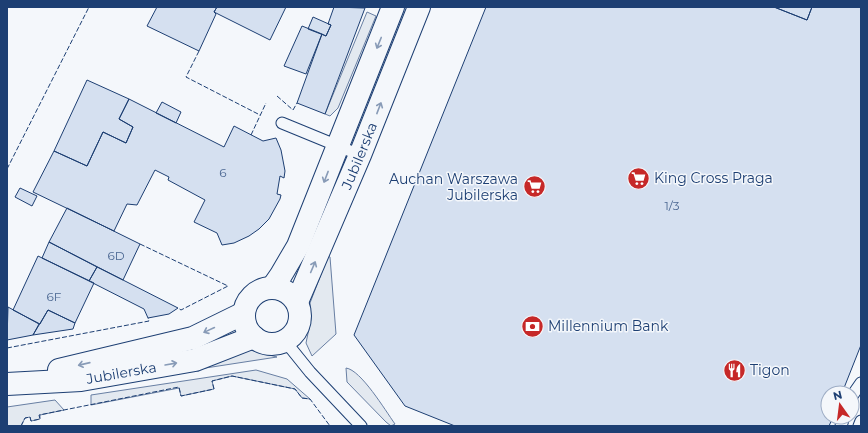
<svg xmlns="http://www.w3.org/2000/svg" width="868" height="433" font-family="Montserrat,sans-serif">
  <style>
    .green { fill: #e3e9f0; stroke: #687fa3 }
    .building { fill: #d5e0f0; stroke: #1d3f73 }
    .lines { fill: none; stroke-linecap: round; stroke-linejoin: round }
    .lane-casing { stroke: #1d3f73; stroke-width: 13 }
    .secondary-casing { stroke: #1d3f73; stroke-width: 24 }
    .lane { stroke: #f4f7fb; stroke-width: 11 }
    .secondary { stroke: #f4f7fb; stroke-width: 22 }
    .fence { stroke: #1d3f73; stroke-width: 1; stroke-dasharray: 5 2; stroke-linecap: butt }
    .oneway { stroke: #889bb7 }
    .labels { text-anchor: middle; stroke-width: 3; stroke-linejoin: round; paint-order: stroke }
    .number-label { font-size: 12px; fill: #4b6792 }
    .street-label { font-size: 14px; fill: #1d3f73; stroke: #f4f7fb }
    .poi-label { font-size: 14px; fill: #1d3f73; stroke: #f4f7fb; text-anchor: start }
  </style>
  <rect width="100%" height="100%" fill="#f4f7fb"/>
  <path class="green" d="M 403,7 L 410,7 L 372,100 L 366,97 Z
    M 367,12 L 376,16 L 338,108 L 330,116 L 325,114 Z
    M 328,256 L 330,257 L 336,334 L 312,356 L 306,343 L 311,319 L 310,303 Z
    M 250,350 L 277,357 L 186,371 Z
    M 346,368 C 361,370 385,410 395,424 L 391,426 L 386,422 L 347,382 Z
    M 256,370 L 287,379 L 310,399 L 302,398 L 295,389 L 232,376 L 212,381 L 214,389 L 181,396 L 179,388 L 91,405 L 91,395 Z
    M 55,400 L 64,410 L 40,415 L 40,419 L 31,421 L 30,417 L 25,418 L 21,426 L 7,426 L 7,407 Z"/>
  <path class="building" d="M 157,7 L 217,7 L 214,12 L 216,14 L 199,51 L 147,26 Z
    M 217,7 L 286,7 L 270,40 L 214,12 Z
    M 334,7 L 365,8 L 325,114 L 297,103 L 322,34 L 326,36 L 331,25 L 328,24 Z
    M 486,7 L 774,7 L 807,20 L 812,7 L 861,7 L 861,345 L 842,393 L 828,393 L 828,417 L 833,417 L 829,426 L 455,426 L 405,406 L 354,335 Z
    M 774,7 L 812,7 L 807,20 Z
    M 313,17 L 331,25 L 326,36 L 308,29 Z
    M 302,26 L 322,34 L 306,74 L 284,66 Z
    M 87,80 L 129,99 L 119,119 L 133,127 L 126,143 L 103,132 L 87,166 L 54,151 Z
    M 129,99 L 224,147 L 234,126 L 263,141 L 276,138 L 281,150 L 285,171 L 284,178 L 280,176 L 277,194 L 281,195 L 280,199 L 269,219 L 259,229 L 249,236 L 234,243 L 222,245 L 217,233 L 194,222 L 205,200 L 168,180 L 169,177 L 155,170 L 137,205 L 127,204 L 114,231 L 33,192 L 54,151 L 87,166 L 103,132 L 126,143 L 133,127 L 119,119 Z
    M 162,102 L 181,112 L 176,123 L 156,113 Z
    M 20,188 L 37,196 L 32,206 L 15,197 Z
    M 67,208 L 140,244 L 123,280 L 49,242 Z
    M 49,242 L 97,267 L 89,281 L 42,258 Z
    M 38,256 L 94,283 L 75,323 L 48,310 L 40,324 L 13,310 Z
    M 97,267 L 123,280 L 178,308 L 169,314 L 148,318 L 144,309 L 89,281 Z
    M 8,307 L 39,324 L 33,335 L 7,340 Z
    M 48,310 L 75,323 L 73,329 L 33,335 Z"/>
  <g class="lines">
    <defs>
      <path id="lane" d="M 282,123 L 360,155
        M 285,341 L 310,372 L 361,426
        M 852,396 L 861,383
        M 841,426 L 844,417
        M 859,426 L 861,421"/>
      <g id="secondary">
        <path d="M 272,288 L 281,275 L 298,246 L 393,7"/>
        <circle cx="272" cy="316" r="28"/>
        <path id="s1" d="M 297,302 L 360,155 L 419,7"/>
        <path d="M 59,370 L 193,338 L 244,313"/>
        <path id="s2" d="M 7,384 L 81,380 L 195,360 L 254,337"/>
      </g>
    </defs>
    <use href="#lane" class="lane-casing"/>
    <use href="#secondary" class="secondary-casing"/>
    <use href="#lane" class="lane"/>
    <use href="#secondary" class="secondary"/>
    <path class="fence" d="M 199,51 L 186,77 L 260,115
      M 277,96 L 293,110 L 297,103
      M 251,135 L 266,103
      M 7,169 L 89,7
      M 140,244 L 228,286 L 181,310 L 178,308
      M 7,348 L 149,321 L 148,318
      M 21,426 L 25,418 L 30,417 L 31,421 L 40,419 L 39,415 L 179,387 L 181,396 L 214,389 L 212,381 L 232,376 L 295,389 L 302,398 L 310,399 L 330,426"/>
  </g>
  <defs><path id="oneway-shaft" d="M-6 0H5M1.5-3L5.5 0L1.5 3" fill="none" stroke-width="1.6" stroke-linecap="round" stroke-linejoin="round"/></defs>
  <g class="oneway">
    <use href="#oneway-shaft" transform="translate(379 43) rotate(112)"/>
    <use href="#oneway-shaft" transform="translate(379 108) rotate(-69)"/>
    <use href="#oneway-shaft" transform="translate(326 177) rotate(111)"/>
    <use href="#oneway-shaft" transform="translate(313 267) rotate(-67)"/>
    <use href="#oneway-shaft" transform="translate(209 330) rotate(155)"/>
    <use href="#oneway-shaft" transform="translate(84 364) rotate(167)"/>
    <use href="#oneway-shaft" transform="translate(171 364) rotate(-10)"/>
  </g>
  <defs>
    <symbol id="supermarket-disc" viewBox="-11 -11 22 22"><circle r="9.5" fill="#c62828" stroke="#f4f7fb"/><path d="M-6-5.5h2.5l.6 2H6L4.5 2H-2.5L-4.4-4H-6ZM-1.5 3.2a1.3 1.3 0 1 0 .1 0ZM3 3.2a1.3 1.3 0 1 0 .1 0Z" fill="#fff"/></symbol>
    <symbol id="bank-disc" viewBox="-11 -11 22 22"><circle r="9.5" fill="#c62828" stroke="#f4f7fb"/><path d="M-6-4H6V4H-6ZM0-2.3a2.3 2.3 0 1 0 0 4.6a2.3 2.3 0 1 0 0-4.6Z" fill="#fff"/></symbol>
    <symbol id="restaurant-disc" viewBox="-11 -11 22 22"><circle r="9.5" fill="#c62828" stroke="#f4f7fb"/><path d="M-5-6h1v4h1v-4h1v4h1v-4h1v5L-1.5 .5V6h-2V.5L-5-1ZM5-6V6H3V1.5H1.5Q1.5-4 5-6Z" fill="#fff"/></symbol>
  </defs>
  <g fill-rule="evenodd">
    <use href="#supermarket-disc" x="626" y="166" width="25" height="25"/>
    <use href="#supermarket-disc" x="522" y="174" width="25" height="25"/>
    <use href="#bank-disc" x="520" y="314" width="25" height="25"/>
    <use href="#restaurant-disc" x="722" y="358" width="25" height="25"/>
  </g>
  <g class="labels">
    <g class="number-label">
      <text x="223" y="177">6</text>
      <text x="672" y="210">1/3</text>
      <text x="116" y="260">6D</text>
      <text x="54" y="301">6F</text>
    </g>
    <g class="street-label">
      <text dy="5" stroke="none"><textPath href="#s1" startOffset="159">Jubilerska</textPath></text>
      <text dy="5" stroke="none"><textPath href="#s2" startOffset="115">Jubilerska</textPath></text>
    </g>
    <g class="poi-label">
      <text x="654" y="183">King Cross Praga</text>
      <text x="518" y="184" text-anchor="end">Auchan Warszawa<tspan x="518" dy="16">Jubilerska</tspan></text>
      <text x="548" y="331">Millennium Bank</text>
      <text x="750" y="375">Tigon</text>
    </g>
  </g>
  <rect width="868" height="433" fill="none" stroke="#1d3f73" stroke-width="16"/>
  <g transform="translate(840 405) rotate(346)"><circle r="19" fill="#f4f7fb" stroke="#9eadc5"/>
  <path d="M0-3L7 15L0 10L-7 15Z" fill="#c62828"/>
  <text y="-6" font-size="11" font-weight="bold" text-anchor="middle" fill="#1d3f73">N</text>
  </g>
</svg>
